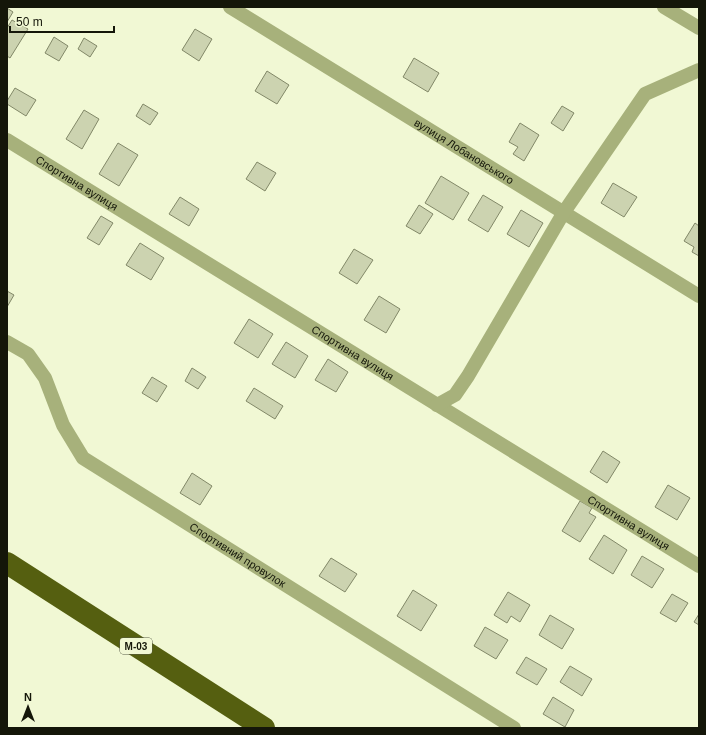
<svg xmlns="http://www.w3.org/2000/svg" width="706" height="735" font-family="Arial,sans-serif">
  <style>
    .building { fill: #ccd3b0; stroke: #828868 }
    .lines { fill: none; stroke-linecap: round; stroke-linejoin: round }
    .street { stroke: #a7b17b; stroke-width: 14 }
    .highway { stroke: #555f10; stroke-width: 22 }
    .labels { text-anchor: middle; stroke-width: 3.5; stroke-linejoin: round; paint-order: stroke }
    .shield { fill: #f1f8d4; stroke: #565a46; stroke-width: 1 }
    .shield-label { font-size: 10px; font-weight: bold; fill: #141609 }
    .street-label { font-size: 11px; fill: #141609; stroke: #f1f8d4 }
  </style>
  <rect width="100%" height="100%" fill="#f1f8d4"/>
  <path class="building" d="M 7,8 L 13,12 L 7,22 Z
    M 12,20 L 28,29 L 10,58 L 7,56 L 7,28 Z
    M 195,29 L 212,39 L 199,61 L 182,50 Z
    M 54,37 L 68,46 L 59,61 L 45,53 Z
    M 84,38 L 97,46 L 90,57 L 78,49 Z
    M 414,58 L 439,73 L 428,92 L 403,77 Z
    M 267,71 L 289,85 L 277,104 L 255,91 Z
    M 15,88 L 36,100 L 26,116 L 7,104 L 7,101 Z
    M 143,104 L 158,113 L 150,125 L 136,116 Z
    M 562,106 L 574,113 L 563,131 L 551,123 Z
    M 84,110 L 99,119 L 82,149 L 66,139 Z
    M 520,123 L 539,135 L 524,161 L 513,154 L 518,147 L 509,142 Z
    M 118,143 L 138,155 L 119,186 L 99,174 Z
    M 257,162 L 276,173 L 265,191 L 246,179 Z
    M 441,176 L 469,193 L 453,220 L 425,203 Z
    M 613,183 L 637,197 L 624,217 L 601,203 Z
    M 483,195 L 503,207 L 488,232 L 468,220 Z
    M 180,197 L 199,209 L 189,226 L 169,214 Z
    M 419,205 L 433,214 L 420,234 L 406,226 Z
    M 521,210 L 543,223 L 529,247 L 507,234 Z
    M 101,216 L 113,223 L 99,245 L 87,238 Z
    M 695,223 L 699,226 L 699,256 L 692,252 L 694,247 L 684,241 Z
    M 140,243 L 164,258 L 151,280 L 126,265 Z
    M 354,249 L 373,260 L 357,284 L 339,273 Z
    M 7,291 L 14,295 L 7,307 Z
    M 379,296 L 400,309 L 386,333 L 364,320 Z
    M 249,319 L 273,334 L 258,358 L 234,343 Z
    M 286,342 L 308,356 L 295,378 L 272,364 Z
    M 328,359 L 348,372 L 336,392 L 315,380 Z
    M 192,368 L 206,377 L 198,389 L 185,381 Z
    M 152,377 L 167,386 L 157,402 L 142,393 Z
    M 254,388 L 283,406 L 275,419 L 246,401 Z
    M 603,451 L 620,462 L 607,483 L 590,472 Z
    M 192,473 L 212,486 L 200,505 L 180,493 Z
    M 668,485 L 690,498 L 677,520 L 655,507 Z
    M 580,501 L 592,508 L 589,513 L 596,517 L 580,542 L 562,531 Z
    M 604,535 L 627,550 L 613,574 L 589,559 Z
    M 642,556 L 664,569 L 652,588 L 631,575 Z
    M 331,558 L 357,574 L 345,592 L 319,576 Z
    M 413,590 L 437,605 L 421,631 L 397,616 Z
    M 508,592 L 530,605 L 520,622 L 511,616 L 507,623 L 494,615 Z
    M 672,594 L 688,603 L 676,622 L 660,613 Z
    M 699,614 L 699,625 L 694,622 Z
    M 550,615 L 574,629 L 562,649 L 539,635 Z
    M 485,627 L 508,640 L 496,659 L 474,646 Z
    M 526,657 L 547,669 L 537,685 L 516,673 Z
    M 570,666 L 592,679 L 582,696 L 560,682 Z
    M 553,697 L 574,710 L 565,727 L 543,714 Z"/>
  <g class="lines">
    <g class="street">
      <path id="s1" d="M 230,7 L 699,296"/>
      <path d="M 664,7 L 699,28"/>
      <path id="s2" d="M 7,140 L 699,566"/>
      <path id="s3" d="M 7,342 L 28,354 L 45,378 L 63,425 L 83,458 L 514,728"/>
      <path d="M 437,405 L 455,395 L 468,376 L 564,212 L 645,94 L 699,70"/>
    </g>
    <path class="highway" d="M 7,563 L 264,728"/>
  </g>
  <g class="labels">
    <rect class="shield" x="120" y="638" width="32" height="16" rx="3"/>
    <g class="shield-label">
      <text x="136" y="650">М-03</text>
    </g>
    <g class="street-label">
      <text dy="4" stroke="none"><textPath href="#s1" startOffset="275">вулиця Лобановського</textPath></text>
      <text dy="4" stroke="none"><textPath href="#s2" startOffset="82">Спортивна вулиця</textPath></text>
      <text dy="4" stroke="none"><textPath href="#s2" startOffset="406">Спортивна вулиця</textPath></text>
      <text dy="4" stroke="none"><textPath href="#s2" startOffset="730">Спортивна вулиця</textPath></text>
      <text dy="4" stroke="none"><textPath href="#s3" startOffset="325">Спортивний провулок</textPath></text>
    </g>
  </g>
  <rect width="706" height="735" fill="none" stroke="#141609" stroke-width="16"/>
  <g transform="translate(28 707)" stroke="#f1f8d4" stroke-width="3" paint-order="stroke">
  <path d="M0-3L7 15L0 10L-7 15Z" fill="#141609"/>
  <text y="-6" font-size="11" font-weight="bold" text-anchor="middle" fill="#141609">N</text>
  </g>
  <path d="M10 26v6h104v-6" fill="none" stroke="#141609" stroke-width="2"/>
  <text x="16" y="26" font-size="12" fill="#141609" stroke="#f1f8d4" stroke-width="3" paint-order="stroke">50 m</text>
</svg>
